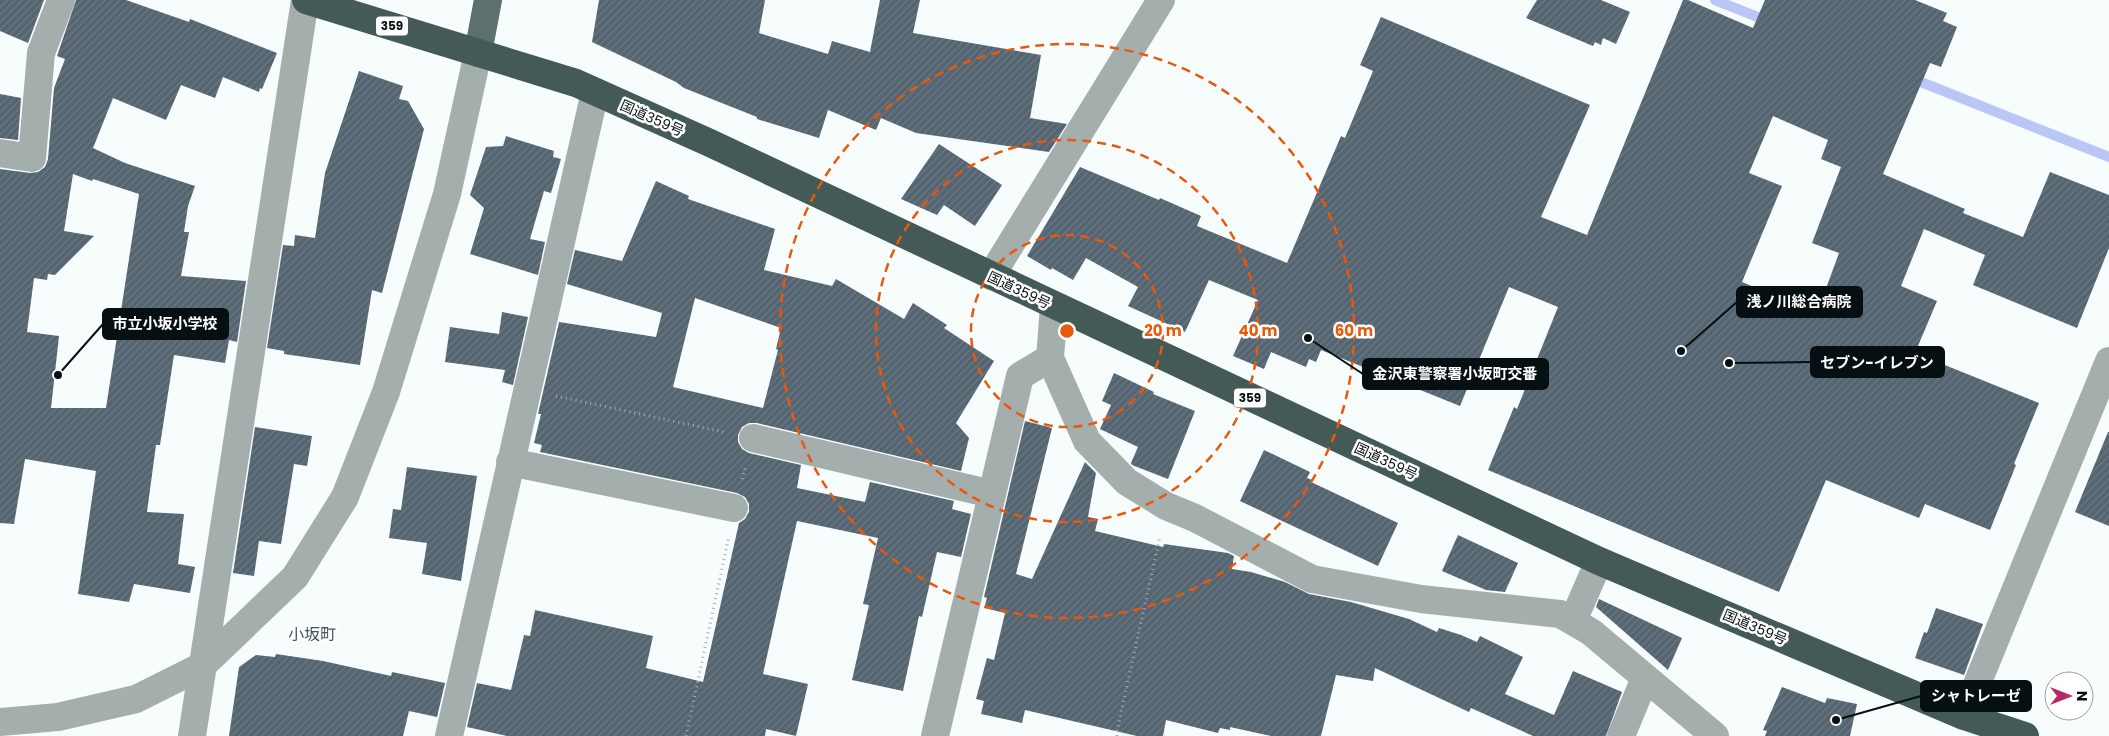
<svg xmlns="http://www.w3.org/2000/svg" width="2109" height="736" font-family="Poppins,'Noto Sans JP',sans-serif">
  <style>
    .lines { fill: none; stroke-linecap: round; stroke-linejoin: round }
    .stream { stroke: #b8c7f6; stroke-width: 10 }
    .building { fill: url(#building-hatch); fill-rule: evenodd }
    .path { stroke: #a6acae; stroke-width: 3; stroke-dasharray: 1 4; stroke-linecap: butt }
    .minor { stroke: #a4afad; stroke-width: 28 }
    .major { stroke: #5c706d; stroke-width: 28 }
    .highway { stroke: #435a56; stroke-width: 28 }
    .ring { fill: none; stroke: #e8590c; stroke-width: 2.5; stroke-dasharray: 9 6 }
    .labels { text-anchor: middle; stroke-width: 5; stroke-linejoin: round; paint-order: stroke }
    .shield { fill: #fff; stroke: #515758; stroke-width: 1 }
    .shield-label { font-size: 12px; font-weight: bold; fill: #060f11 }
    .street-label { font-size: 14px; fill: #060f11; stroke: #fff }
    .quarter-label { font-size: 16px; fill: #41585d; stroke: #fff }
    .centre { fill: #e8590c; stroke: #fff; stroke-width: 2.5 }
    .ring-label { font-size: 15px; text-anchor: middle; font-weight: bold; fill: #e8590c; stroke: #fff; stroke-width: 5; stroke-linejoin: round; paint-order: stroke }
    .leader { fill: none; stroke: #060f11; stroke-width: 2 }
    .callout-dot { fill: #060f11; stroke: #fff; stroke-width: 2 }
    .callout { fill: #060f11; stroke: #060f11; stroke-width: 2 }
    .callout-label { font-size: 15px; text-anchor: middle; font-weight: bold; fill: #fff }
  </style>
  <defs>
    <pattern id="building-hatch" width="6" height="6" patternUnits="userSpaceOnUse" patternTransform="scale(1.25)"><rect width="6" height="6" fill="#546471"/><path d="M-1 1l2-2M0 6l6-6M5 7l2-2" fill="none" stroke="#6c7983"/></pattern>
  </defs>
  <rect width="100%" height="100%" fill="#f7fcfd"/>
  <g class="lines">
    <path class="stream" d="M 1715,0 L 1770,22
      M 1911,78 L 2109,157"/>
  </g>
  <path class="building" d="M 0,0 L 44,0 L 28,43 L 0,31 Z
    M 76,0 L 126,0 L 189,22 L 190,19 L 277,53 L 262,89 L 260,88 L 259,92 L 223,77 L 215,98 L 181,85 L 166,120 L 113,98 L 93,148 L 125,163 L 195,186 L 188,206 L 184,232 L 189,232 L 181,276 L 246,281 L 237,342 L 229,340 L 225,363 L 174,355 L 160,445 L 156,445 L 147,512 L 184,514 L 178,564 L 195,567 L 190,593 L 134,584 L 129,602 L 78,594 L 96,471 L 25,459 L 14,524 L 0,523 L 0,169 L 30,173 L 38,172 L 45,167 L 48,159 L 54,88 L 65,59 L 57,56 ZM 73,174 L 92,181 L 93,179 L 139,194 L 106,408 L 51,408 L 59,336 L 27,332 L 34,278 L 47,280 L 48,274 L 55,275 L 94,236 L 64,231 Z
    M 599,0 L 765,0 L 759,33 L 828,54 L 832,41 L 870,52 L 880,0 L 920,0 L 913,33 L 1041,55 L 1030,118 L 1067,124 L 1049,152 L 916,133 L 881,118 L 876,130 L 828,110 L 819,138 L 757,119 L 757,117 L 684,88 L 676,82 L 592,42 Z
    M 1537,0 L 1601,0 L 1630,12 L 1616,44 L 1603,38 L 1601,45 L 1595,42 L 1593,46 L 1526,18 Z
    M 1683,0 L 1688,0 L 1753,28 L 1765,0 L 1915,0 L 1947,13 L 1943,21 L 1957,27 L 1941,67 L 1930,63 L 1883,174 L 1965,209 L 1963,213 L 2023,237 L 2050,172 L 2109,195 L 2109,248 L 2077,328 L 1973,285 L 1985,255 L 1924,229 L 1901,286 L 1937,301 L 1915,353 L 2039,403 L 2014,464 L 2016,465 L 1990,530 L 1925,504 L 1919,518 L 1826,480 L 1779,592 L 1488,470 L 1514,407 L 1517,409 L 1558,307 L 1509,287 L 1460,406 L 1321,350 L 1316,362 L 1309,359 L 1306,367 L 1271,352 L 1264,369 L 1233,356 L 1258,300 L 1209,280 L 1185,332 L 1128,306 L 1138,287 L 1086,258 L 1073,280 L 1052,268 L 1051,270 L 1027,256 L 1080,167 L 1159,200 L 1160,198 L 1201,216 L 1197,226 L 1287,263 L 1341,136 L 1345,138 L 1373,71 L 1360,65 L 1381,17 L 1590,105 L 1541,217 L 1587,235 ZM 1773,116 L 1828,140 L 1821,159 L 1841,167 L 1812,243 L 1839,253 L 1817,313 L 1742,282 L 1782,186 L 1749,173 Z
    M 359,71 L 403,86 L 399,99 L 408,101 L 424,129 L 382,293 L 372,290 L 360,365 L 284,354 L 284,351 L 267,348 L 283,245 L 294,246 L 295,235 L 315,238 L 325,173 Z
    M 0,94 L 21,98 L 18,140 L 0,138 Z
    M 506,136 L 554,151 L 553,157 L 561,159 L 551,193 L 544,191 L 530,239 L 545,242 L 538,275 L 470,254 L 484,208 L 470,195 L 486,147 L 503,146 Z
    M 939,144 L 1002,185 L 975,226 L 944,205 L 937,215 L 901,199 Z
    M 656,181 L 689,196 L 688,199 L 775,229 L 764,270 L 832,286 L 836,279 L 904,319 L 913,303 L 947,325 L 944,328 L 994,361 L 956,423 L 969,438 L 961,471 L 757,423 L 749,423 L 742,427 L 738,435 L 738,442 L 742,449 L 749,453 L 801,465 L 797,488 L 865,502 L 870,482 L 954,501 L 952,509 L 971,514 L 961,557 L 937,552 L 922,617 L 919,616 L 903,691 L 852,680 L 869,605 L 863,604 L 878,538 L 797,521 L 763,674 L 808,684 L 796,736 L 766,729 L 765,736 L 507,736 L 467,727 L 477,683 L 511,690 L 524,635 L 530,636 L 535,610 L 653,636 L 646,668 L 703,682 L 739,523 L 745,519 L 749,512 L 749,504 L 745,497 L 737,493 L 540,452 L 542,445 L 534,443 L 541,414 L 538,414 L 559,322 L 656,337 L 662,313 L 567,284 L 575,250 L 622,261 ZM 695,298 L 781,328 L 776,349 L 778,350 L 763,408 L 673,387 Z
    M 502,312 L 528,317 L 513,385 L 502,382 L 505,370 L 445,362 L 450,327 L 499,334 Z
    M 1114,373 L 1154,392 L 1153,394 L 1195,411 L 1168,479 L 1132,465 L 1131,463 L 1138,447 L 1100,429 L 1111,405 L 1102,401 Z
    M 1025,421 L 1052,428 L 1016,574 L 1032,579 L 1085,462 L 1096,473 L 1088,517 L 1098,519 L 1095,531 L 1163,547 L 1164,544 L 1228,553 L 1234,556 L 1232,569 L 1251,572 L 1285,582 L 1309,594 L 1351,602 L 1409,619 L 1437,632 L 1439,628 L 1461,635 L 1477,642 L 1480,636 L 1523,657 L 1505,694 L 1554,715 L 1573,671 L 1622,692 L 1606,736 L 1533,736 L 1471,708 L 1469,712 L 1375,668 L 1373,681 L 1336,675 L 1321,736 L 1271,736 L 1230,727 L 1230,730 L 1220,728 L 1218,733 L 1166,720 L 1163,736 L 1137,736 L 1025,710 L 1022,723 L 981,714 L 984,701 L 976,699 L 987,658 L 994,660 L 1005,613 L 984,608 L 987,598 L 984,597 Z
    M 255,427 L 312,436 L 307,466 L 294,464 L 281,544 L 259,541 L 254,576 L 233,573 Z
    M 2108,432 L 2109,432 L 2109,526 L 2075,512 Z
    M 1264,450 L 1310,472 L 1307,478 L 1312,480 L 1311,482 L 1398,523 L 1378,566 L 1240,501 Z
    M 407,467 L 477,476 L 461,581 L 422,574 L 427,543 L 389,538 L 393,509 L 401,510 Z
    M 1458,535 L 1518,563 L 1505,592 L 1486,590 L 1442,571 Z
    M 1599,599 L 1682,638 L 1668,670 L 1596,607 Z
    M 1936,608 L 1983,624 L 1964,675 L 1915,658 L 1924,632 L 1927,633 Z
    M 276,654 L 323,661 L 391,676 L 392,672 L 445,683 L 437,717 L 409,711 L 403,736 L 229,736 L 239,667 L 256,655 L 275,657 Z
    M 1782,687 L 1825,703 L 1827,698 L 1857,704 L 1850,736 L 1765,736 L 1767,731 L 1763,730 Z"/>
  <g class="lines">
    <path class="path" d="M 556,396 L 724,432
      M 742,479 L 746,466
      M 686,736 L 729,536
      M 1117,736 L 1117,731 L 1160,536"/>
    <path class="minor" d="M 0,153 L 32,158 L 41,53 L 61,0
      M 991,276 L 1161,0
      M 1054,306 L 1050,358 L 1087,441 L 1127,482 L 1166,506 L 1195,518 L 1312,579 L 1421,599 L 1560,614 L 1591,632 L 1715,736
      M 753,438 L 992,494
      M 510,462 L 734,508
      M 1573,621 L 1599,561
      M 1964,716 L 2109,361
      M 0,722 L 58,717 L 136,699 L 202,666 L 295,577 L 345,497 L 386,392 L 447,194 L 478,53
      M 192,736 L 305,0
      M 449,736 L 595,92
      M 935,736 L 1020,376 L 1050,358
      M 1621,736 L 1645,678"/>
    <path class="major" d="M 478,53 L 488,0"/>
    <path class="highway" d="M 306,0 L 576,83 L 710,143 L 1599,561 L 1964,716 L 2025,736"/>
  </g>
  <g class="ring">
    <circle cx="1067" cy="331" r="96"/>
    <circle cx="1067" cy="331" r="191"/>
    <circle cx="1067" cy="331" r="287"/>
  </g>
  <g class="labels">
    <g class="shield">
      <rect x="376" y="16.5" width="32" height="19" rx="4"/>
      <rect x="1234" y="388.5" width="32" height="19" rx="4"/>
    </g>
    <g class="shield-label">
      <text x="392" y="30">359</text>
      <text x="1250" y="402">359</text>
    </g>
    <g class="street-label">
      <text transform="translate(652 118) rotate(24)" y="5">国道359号</text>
      <text transform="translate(1019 290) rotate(25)" y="5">国道359号</text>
      <text transform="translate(1386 461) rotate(25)" y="5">国道359号</text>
      <text transform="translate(1755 627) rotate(23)" y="5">国道359号</text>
    </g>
    <g class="quarter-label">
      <text x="312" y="640">小坂町</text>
    </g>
  </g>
  <circle cx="1067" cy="331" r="8" class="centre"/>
  <g class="ring-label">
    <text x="1163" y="336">20 m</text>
    <text x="1258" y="336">40 m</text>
    <text x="1354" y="336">60 m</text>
  </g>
  <path class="leader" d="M1681 351L1737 302M58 375L103 324M1729 363L1811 362M1308 338L1363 374M1836 720L1921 696"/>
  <g class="callout-dot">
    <circle cx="1681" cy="351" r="5"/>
    <circle cx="58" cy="375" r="5"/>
    <circle cx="1729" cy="363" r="5"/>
    <circle cx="1308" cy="338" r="5"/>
    <circle cx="1836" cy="720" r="5"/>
  </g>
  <g class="callout">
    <rect x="1737" y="287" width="125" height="30" rx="5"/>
    <rect x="103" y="309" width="125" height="30" rx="5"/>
    <rect x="1811" y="347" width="133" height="30" rx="5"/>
    <rect x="1363" y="359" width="185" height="30" rx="5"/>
    <rect x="1921" y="681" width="110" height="30" rx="5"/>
  </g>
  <g class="callout-label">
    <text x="1799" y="307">浅ノ川総合病院</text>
    <text x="165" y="329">市立小坂小学校</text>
    <text x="1877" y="368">セブン-イレブン</text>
    <text x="1455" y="379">金沢東警察署小坂町交番</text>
    <text x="1976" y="701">シャトレーゼ</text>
  </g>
  <g transform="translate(2069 696) rotate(90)"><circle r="24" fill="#ffffff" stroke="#9b9fa0"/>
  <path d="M0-4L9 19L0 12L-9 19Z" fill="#b52a66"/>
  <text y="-8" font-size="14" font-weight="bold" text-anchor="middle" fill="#060f11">N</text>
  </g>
</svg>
